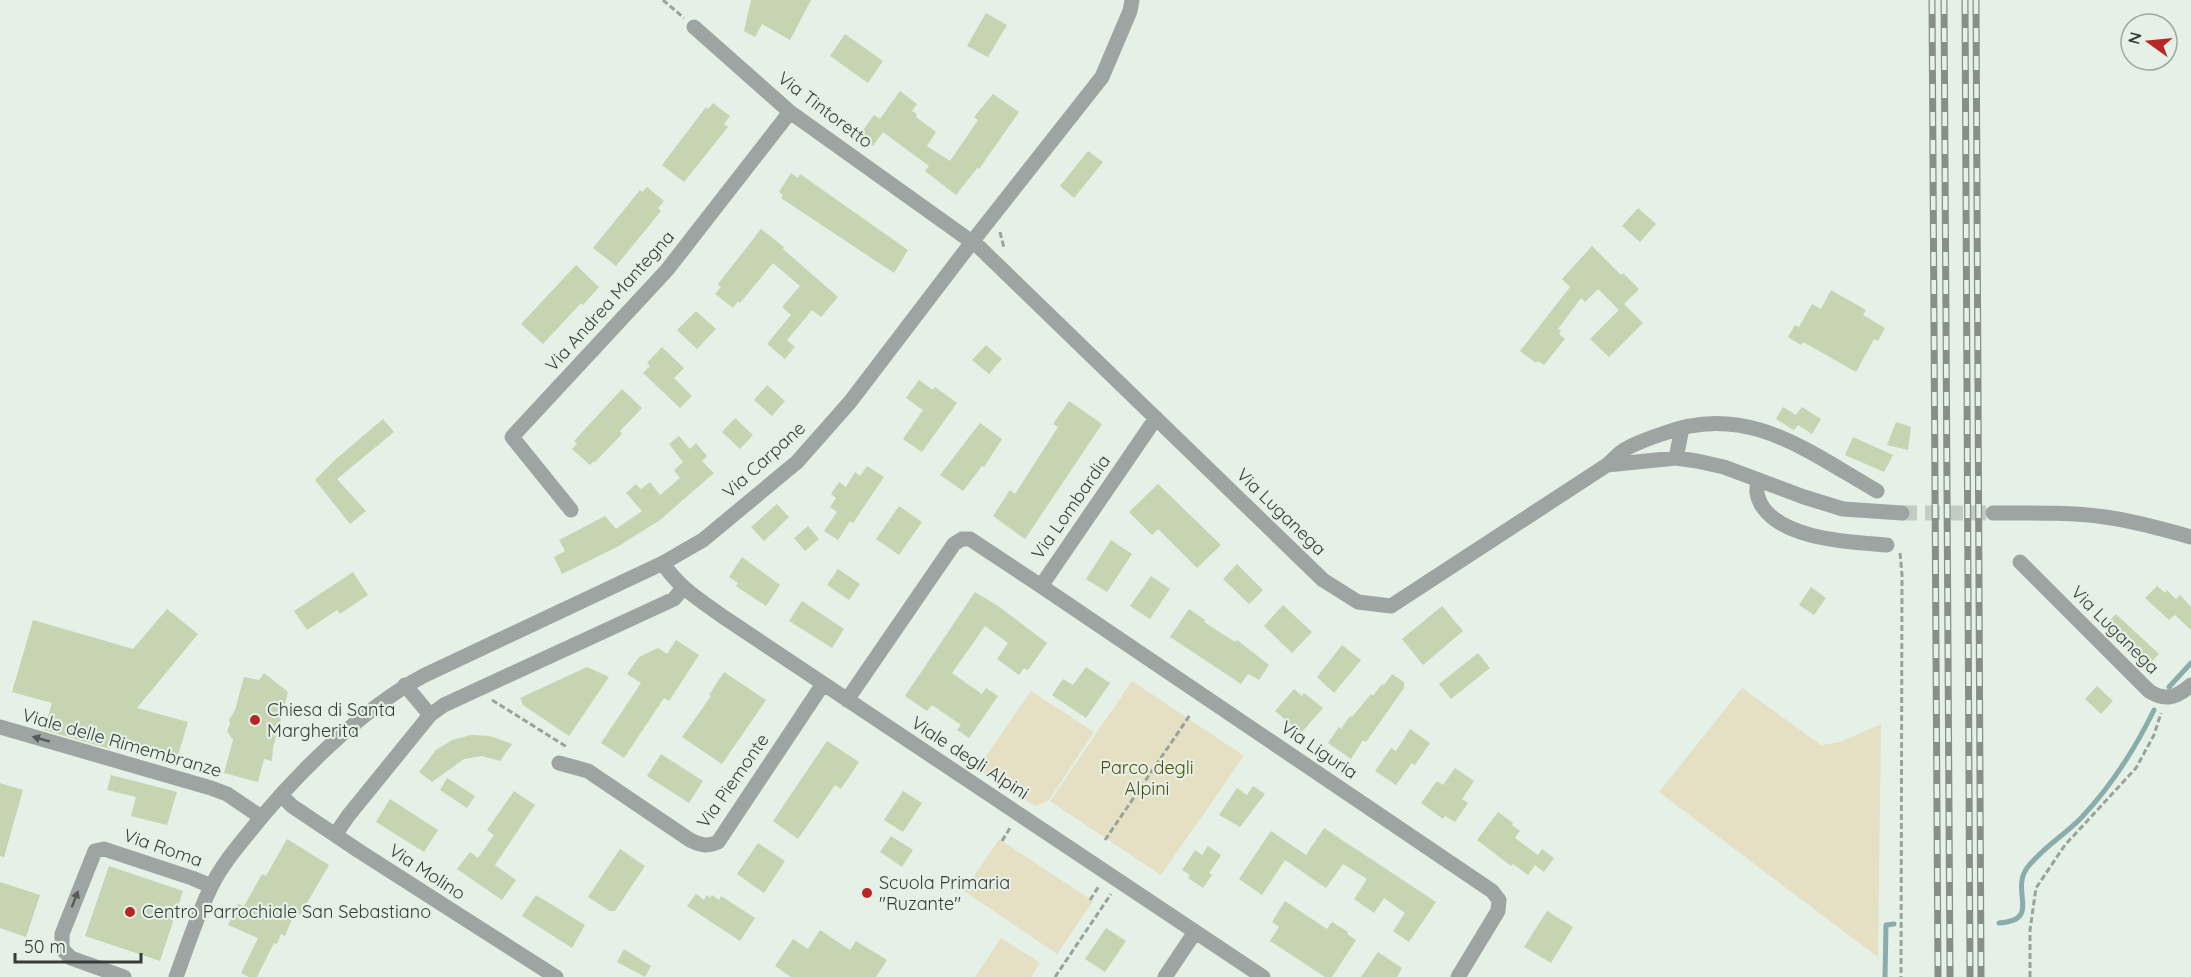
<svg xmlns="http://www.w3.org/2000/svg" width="2191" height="977" font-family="Quicksand,sans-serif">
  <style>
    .green { fill: #e5e0c4 }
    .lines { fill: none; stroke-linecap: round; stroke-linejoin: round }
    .stream { stroke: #8aadac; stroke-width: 5 }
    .building { fill: #c7d4b1 }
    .minor-tunnel { stroke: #c2ccc3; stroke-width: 15; stroke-dasharray: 15 8; stroke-linecap: butt }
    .path { stroke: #9aa29b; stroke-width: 3; stroke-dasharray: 6 3; stroke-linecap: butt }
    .minor { stroke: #9da4a1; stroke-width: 15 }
    .rail-casing { stroke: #878f88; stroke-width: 7 }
    .rail { stroke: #e5f0e6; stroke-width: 4.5; stroke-dasharray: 14; stroke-linecap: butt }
    .oneway { fill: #565b58 }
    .poi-dot { fill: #b72825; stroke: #e5f0e6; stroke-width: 2 }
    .labels { text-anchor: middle; stroke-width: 4.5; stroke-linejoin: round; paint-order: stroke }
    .street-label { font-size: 18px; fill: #373c38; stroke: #e5f0e6 }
    .poi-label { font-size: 18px; fill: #373c38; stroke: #e5f0e6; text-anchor: start }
    .park-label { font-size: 18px; fill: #554b0d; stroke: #e5f0e6 }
  </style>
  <rect width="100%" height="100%" fill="#e5f0e6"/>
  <path class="green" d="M 1132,681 L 1244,756 L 1161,875 L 1050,801 Z
    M 1742,688 L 1821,745 L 1840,742 L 1881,724 L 1878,957 L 1659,792 Z
    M 1031,691 L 1094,732 L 1049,800 L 1035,806 L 985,774 L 980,765 Z
    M 999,839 L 1093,901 L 1057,954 L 964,891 Z
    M 1001,938 L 1040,963 L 1031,977 L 975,977 Z"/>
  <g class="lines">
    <path class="stream" d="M 2169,687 L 2191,663
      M 1999,923 C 2042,920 2010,892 2027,868 C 2042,848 2065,835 2082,817 C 2111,786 2135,749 2154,710
      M 1885,977 L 1886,925 L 1894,924"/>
  </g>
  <path class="building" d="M 751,0 L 811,0 L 790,40 L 762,24 L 755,37 L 744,31 Z
    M 986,13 L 1007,25 L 988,57 L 967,46 Z
    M 845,34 L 883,61 L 868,83 L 830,56 Z
    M 900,91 L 917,104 L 912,111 L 917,114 L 916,117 L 936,132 L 927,146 L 950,161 L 978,120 L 974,117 L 993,94 L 1019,112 L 979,169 L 978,167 L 956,195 L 925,171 L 929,166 L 883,132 L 873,146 L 859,136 L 874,115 L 880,119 Z
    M 713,103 L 730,116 L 724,124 L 728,127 L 684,182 L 662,165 L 706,107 L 708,109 Z
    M 1088,151 L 1103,162 L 1074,198 L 1060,186 Z
    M 791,173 L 798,178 L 800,174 L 908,250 L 894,273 L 781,198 L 783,195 L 779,192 Z
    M 647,187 L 664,201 L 658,208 L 661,211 L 616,266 L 593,248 L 640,190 L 642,192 Z
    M 1638,208 L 1656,224 L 1640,242 L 1622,226 Z
    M 761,229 L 784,247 L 783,249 L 838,297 L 821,317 L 812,310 L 787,340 L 795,347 L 785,359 L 767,344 L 791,315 L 782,307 L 800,286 L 773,263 L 740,303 L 738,301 L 733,308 L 715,294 L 721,287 L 718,284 Z
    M 1592,246 L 1621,275 L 1623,273 L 1639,289 L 1624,304 L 1643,323 L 1609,357 L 1590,339 L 1619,310 L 1598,289 L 1585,302 L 1581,298 L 1558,329 L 1561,331 L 1559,334 L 1565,339 L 1544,365 L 1538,361 L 1536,363 L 1520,351 L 1570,287 L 1562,279 Z
    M 576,265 L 599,287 L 583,305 L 581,303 L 543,344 L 521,324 Z
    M 1831,290 L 1866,310 L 1863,315 L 1885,328 L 1878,341 L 1874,339 L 1856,372 L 1803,342 L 1801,345 L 1788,337 L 1795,325 L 1799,327 L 1812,304 L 1821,309 Z
    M 696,311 L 716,329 L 697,349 L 677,330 Z
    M 986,345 L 1002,359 L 989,374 L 972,360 Z
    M 662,347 L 684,368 L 674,378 L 692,396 L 680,408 L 643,373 L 650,366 L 647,363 Z
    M 919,380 L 933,390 L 935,387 L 957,403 L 922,452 L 903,439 L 923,410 L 906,398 Z
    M 767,385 L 785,401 L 772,416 L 754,400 Z
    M 622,389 L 642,408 L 620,431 L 622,434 L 595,462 L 594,461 L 590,465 L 572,449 L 577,444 L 574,441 Z
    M 1069,401 L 1102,424 L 1025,539 L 993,516 L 1010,490 L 1015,494 L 1058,427 L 1053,424 Z
    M 1783,407 L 1796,415 L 1802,407 L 1821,419 L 1812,434 L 1798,425 L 1794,430 L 1776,419 Z
    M 735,418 L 753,435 L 740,449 L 722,432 Z
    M 383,419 L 394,432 L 337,479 L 366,511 L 350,524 L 315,480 L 336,459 Z
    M 1896,422 L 1911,427 L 1908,450 L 1887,445 Z
    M 980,423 L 1002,439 L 984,467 L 982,466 L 963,491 L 940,475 Z
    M 679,436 L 690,449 L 696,443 L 707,456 L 702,461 L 714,473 L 660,520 L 617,547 L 562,574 L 554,557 L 565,551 L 559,540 L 605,516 L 616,529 L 642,511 L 626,493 L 636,484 L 641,489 L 650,482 L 660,495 L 680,478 L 674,470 L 683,462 L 669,444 Z
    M 1853,437 L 1893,455 L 1884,472 L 1845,455 Z
    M 867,466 L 884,477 L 853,523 L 850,521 L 838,540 L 824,531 L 837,512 L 830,507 L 836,498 L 831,494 L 839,482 L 846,487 L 855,472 L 860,476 Z
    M 1158,484 L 1221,545 L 1197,568 L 1158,529 L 1152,535 L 1129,512 Z
    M 777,504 L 789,517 L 764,541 L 751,527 Z
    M 899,506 L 922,522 L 899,555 L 876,539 Z
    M 808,526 L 819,539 L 805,551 L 794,538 Z
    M 1111,540 L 1132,554 L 1107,592 L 1086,579 Z
    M 742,557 L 780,585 L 766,606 L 736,586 L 738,583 L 729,577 Z
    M 1237,564 L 1263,590 L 1249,604 L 1223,579 Z
    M 838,569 L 860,584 L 849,600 L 827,585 Z
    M 353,572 L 368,595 L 340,614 L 337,610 L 307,630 L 294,611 Z
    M 1151,576 L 1170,589 L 1150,619 L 1130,606 Z
    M 2157,586 L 2165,593 L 2167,590 L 2176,599 L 2180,595 L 2191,607 L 2191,630 L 2175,615 L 2169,620 L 2145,598 Z
    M 1811,587 L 1826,598 L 1814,615 L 1799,605 Z
    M 975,592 L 998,606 L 1047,643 L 1028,670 L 1024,668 L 1019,675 L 997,659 L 1008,643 L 985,626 L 952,673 L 982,694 L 986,688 L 998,696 L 969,738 L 957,730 L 961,725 L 932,705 L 927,711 L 905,696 Z
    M 802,601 L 844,629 L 832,648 L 789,621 Z
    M 1283,605 L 1312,632 L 1292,653 L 1264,626 Z
    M 1442,606 L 1463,631 L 1423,665 L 1402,639 Z
    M 167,609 L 198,634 L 137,708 L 188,722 L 177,759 L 146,750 L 147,747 L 113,739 L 110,749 L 44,730 L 52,703 L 12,692 L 33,620 L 133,649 Z
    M 1189,609 L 1205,620 L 1204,622 L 1235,642 L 1237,640 L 1269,665 L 1259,680 L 1248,674 L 1241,684 L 1170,637 Z
    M 2116,614 L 2159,654 L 2147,666 L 2103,627 Z
    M 676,640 L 699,655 L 669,701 L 664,698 L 624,758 L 601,743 L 641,683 L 627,674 L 639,657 L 658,648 L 667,654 Z
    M 1342,645 L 1361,660 L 1334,693 L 1317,677 Z
    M 1478,653 L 1490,668 L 1451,699 L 1439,684 Z
    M 587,667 L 609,677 L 569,736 L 523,705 L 520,698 Z
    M 1086,667 L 1110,683 L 1086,718 L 1052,695 L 1063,679 L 1073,685 Z
    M 724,672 L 766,700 L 722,764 L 682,737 L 711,696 L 709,695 Z
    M 264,673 L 288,692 L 280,723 L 280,731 L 276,737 L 273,747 L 272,761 L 264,759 L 258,782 L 224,773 L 233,740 L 227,731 L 230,724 L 229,720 L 235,710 L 244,677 L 259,680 Z
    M 1392,674 L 1404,682 L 1404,688 L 1366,742 L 1363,740 L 1351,759 L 1328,743 L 1339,727 L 1341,729 L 1350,716 L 1352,717 L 1371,694 L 1373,696 L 1382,684 L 1384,685 Z
    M 2097,686 L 2113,701 L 2101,714 L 2085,699 Z
    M 1294,689 L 1302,696 L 1304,693 L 1323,708 L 1301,733 L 1275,711 Z
    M 1410,729 L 1430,743 L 1415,765 L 1412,763 L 1396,785 L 1375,771 L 1391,748 L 1396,751 Z
    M 471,735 L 490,736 L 512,744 L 500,761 L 482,756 L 464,759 L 432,782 L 419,772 L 436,750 L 452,740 Z
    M 827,741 L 859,762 L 841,789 L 835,785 L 798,839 L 773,821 Z
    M 661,754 L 703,781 L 689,803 L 647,776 Z
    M 1455,768 L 1474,781 L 1462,799 L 1468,803 L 1455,822 L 1445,816 L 1443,819 L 1421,803 L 1437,781 L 1443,785 Z
    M 111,775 L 177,792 L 167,825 L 131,816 L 136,797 L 107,790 Z
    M 447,778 L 475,796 L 467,808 L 440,790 Z
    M 0,783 L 23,790 L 4,857 L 0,856 Z
    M 1253,786 L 1265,794 L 1240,827 L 1219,815 L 1237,788 L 1247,795 Z
    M 514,791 L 535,805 L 495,865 L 516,880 L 502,900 L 457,869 L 470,852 L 478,858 L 494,835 L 487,830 Z
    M 903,791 L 922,803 L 903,832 L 884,820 Z
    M 390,799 L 438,830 L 424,852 L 376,822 Z
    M 1498,812 L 1513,823 L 1512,825 L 1520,831 L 1515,838 L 1538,855 L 1542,849 L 1554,858 L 1544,872 L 1535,865 L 1528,875 L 1513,864 L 1511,866 L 1477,840 Z
    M 1324,828 L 1436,902 L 1409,942 L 1393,931 L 1405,913 L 1384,898 L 1374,913 L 1354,899 L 1367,879 L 1343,864 L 1326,888 L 1285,860 L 1262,895 L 1239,879 L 1271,831 L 1306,855 Z
    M 891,836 L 913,850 L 902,867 L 880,852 Z
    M 287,839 L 329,865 L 300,915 L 295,912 L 285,936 L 281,934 L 277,944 L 274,943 L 257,977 L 249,977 L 241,973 L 258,938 L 228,925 L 238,904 L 244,906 L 262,874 L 266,876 Z
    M 758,843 L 785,861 L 764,893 L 737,874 Z
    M 1208,846 L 1221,855 L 1209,873 L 1212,875 L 1203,888 L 1188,878 L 1190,875 L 1182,870 L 1195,850 L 1202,855 Z
    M 620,849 L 645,866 L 615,911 L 610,911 L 588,897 Z
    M 109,866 L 183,891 L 160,961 L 85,936 Z
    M 0,882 L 40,895 L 26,937 L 0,928 Z
    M 696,894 L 704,900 L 707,895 L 710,898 L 712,895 L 719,900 L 721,896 L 755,918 L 740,941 L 687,906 Z
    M 536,895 L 585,925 L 572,948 L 522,916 Z
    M 1285,901 L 1327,929 L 1332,922 L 1348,932 L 1347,934 L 1356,940 L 1332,977 L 1325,977 L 1270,941 L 1279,927 L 1272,922 Z
    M 1547,911 L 1573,927 L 1551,963 L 1524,947 Z
    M 1106,928 L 1126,941 L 1105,972 L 1085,959 Z
    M 820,930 L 850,950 L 856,941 L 887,960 L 876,977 L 791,977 L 775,966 L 793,939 L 808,949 Z
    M 624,949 L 651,966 L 645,977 L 617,962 Z
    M 1378,952 L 1402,968 L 1397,977 L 1361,977 Z"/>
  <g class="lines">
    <path class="minor-tunnel" d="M 1902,513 L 1993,513"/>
    <path class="path" d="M 663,0 L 684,18
      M 1000,232 L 1004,248
      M 1900,553 L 1902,575 L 1901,977
      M 492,700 L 567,747 L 566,748
      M 1105,840 L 1190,715
      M 1002,841 L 1010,828
      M 1090,900 L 1099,886
      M 1055,977 L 1111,894
      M 2030,977 L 2030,930 L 2036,888 L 2065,845 L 2136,768 L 2154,735 L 2161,713"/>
    <path class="minor" d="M 694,27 L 790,112 L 979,247 L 1323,580 L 1358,602 L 1391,606 L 1607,465 L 1676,458 L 1697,461 L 1724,467 L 1804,497 L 1843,509 L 1902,513
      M 1676,458 L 1682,428
      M 1607,465 C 1613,460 1618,454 1624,450 C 1635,443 1650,438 1662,434 C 1746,401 1807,451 1877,491
      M 1759,480 C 1755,490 1757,497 1762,506 C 1784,540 1851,542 1887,545
      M 571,510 L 512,437 L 667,270 L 790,112
      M 1993,513 C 2030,513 2068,512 2105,517 C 2134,521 2163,529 2191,537
      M 2020,562 L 2149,691 C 2166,702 2177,697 2191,685
      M 663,563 C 677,586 700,600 722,616 L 1263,977
      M 1041,586 L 1492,891 L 1499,900 L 1498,911 L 1458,977
      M 405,685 L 430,715
      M 847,700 L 954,544 L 962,539 L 970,539 L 1041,586 L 1156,418
      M 0,727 L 211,788 L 227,794 L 261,817
      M 559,763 L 588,771 L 690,840 C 700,845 707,847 718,842 L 823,684
      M 281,795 L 292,806 L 359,851 L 556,977
      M 335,835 L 348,816 L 430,715 L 444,705 L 674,599 L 683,588
      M 124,977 L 71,958 L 62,949 L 62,934 L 95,851 L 104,849 L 192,878 L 211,886
      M 176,977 C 187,947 197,916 211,887 C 220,868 234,851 247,835 C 293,777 359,711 423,676 L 663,563 L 703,540 L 797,462 L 850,402 L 972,242 L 1102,77 L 1130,11 L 1132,0
      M 1165,977 L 1195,932"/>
    <defs>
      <path id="rail" d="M 1932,0 L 1938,977
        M 1944,0 L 1950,977
        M 1965,0 L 1970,977
        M 1976,0 L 1981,977"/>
    </defs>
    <use href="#rail" class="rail-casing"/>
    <use href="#rail" class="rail"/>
  </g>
  <defs><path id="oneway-solid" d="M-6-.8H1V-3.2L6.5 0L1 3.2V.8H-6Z" transform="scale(1.5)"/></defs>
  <g class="oneway">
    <use href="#oneway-solid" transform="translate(41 739) rotate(-164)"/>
    <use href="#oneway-solid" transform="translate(75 899) rotate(-69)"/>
  </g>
  <g class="poi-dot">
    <circle cx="255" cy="720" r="6"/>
    <circle cx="867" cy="893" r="6"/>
    <circle cx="130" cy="912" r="6"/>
  </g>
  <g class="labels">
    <g class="street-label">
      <text transform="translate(825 110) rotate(37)" y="6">Via Tintoretto</text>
      <text transform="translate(610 301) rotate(-48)" y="6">Via Andrea Mantegna</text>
      <text transform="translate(764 460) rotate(-42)" y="6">Via Carpane</text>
      <text transform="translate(1071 507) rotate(-55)" y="6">Via Lombardia</text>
      <text transform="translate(1281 512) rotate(44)" y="6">Via Luganega</text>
      <text transform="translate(2115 630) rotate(45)" y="6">Via Luganega</text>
      <text transform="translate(122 743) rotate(16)" y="6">Viale delle Rimembranze</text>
      <text transform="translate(1319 750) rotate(34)" y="6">Via Liguria</text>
      <text transform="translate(970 758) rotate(33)" y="6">Viale degli Alpini</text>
      <text transform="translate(733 781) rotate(-55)" y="6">Via Piemonte</text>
      <text transform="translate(163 848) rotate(19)" y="6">Via Roma</text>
      <text transform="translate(427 872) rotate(33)" y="6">Via Molino</text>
    </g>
    <g class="poi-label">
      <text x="267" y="716">Chiesa di Santa<tspan x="267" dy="21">Margherita</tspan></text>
      <text x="879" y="889">Scuola Primaria<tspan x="879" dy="21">"Ruzante"</tspan></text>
      <text x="142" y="918">Centro Parrochiale San Sebastiano</text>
    </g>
    <g class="park-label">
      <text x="1147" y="774">Parco degli<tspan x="1147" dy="21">Alpini</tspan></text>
    </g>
  </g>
  <g transform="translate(2149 42) rotate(285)"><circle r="28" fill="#e5f0e6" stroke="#9fa8a0" stroke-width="1.5"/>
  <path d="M0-4.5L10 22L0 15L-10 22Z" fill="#b72825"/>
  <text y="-9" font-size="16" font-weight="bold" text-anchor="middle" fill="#373c38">N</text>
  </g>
  <path d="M15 953v9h126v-9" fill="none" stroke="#373c38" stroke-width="3"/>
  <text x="24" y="953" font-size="18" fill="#373c38" stroke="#e5f0e6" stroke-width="4.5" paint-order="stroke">50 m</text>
</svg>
